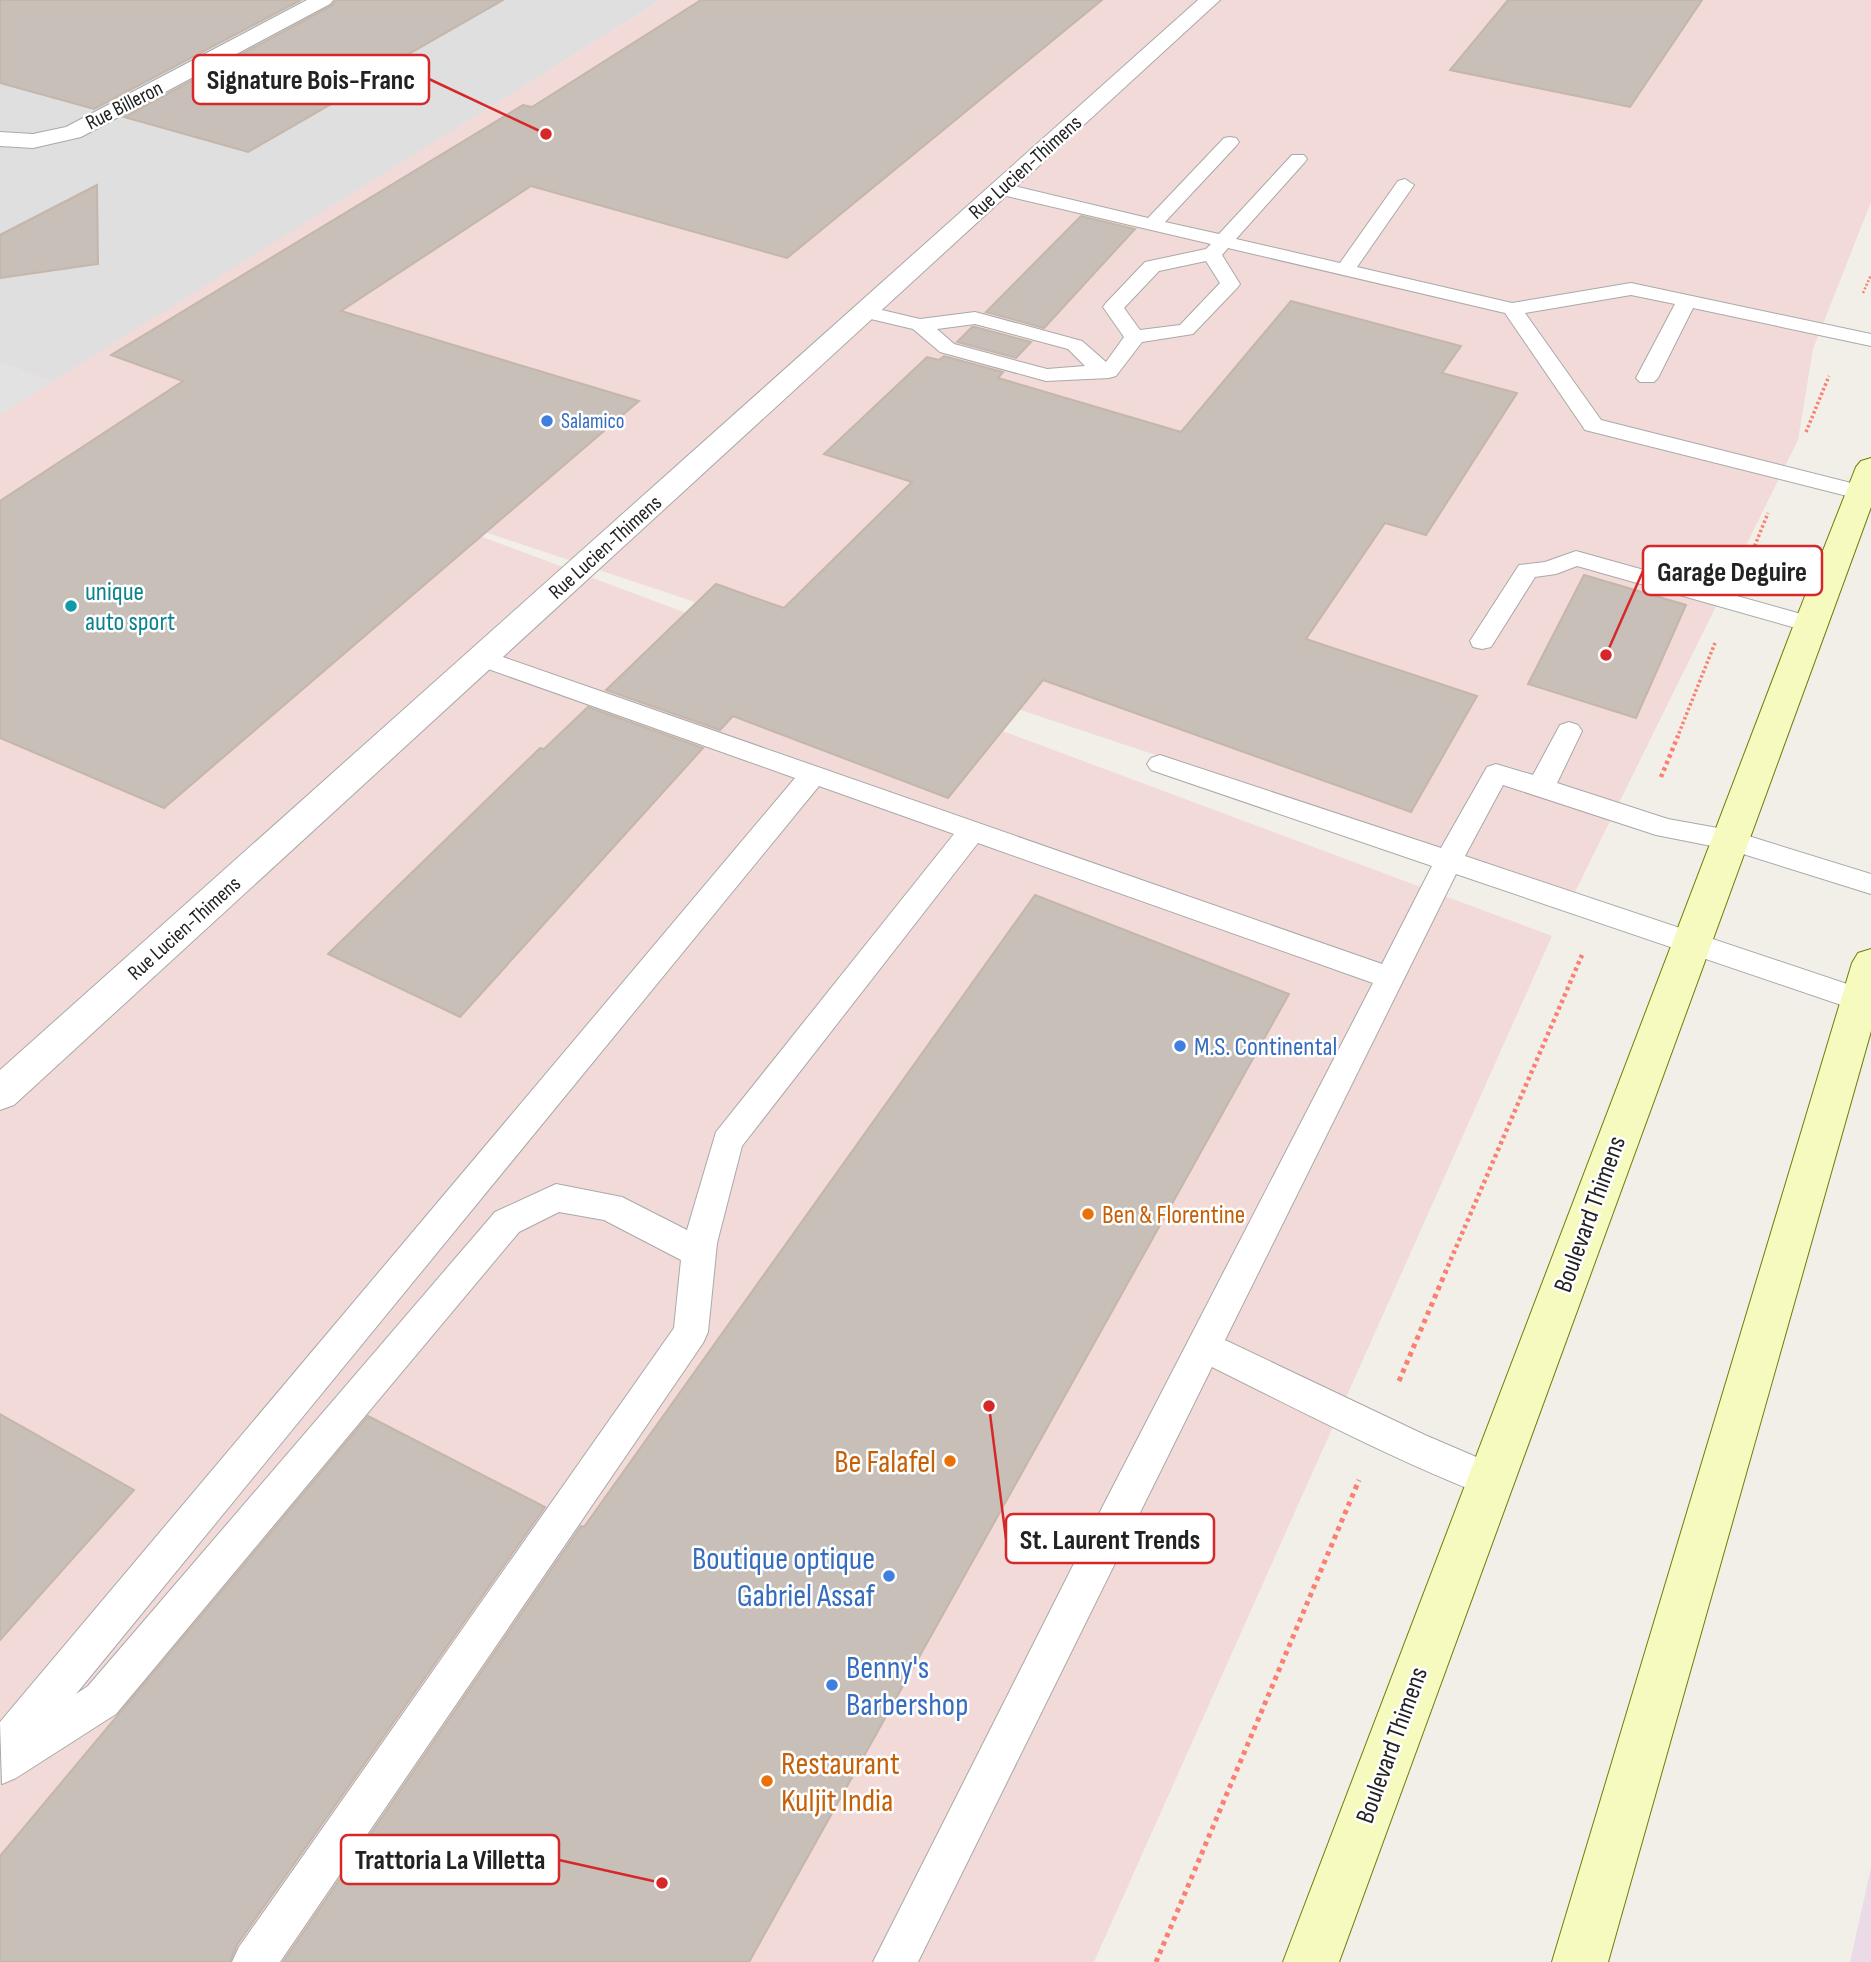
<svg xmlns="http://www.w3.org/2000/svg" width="1871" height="1962" font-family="'Sofia Sans Condensed',sans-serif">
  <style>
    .residential { fill: #e0dfdf }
    .commercial { fill: #f2dad9 }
    .industrial { fill: #ebdbe8 }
    .parking { fill: #e2e2e2 }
    .building { fill: #c7bfb8; stroke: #c4b6ab; stroke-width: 2 }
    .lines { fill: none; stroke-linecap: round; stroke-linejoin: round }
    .lane-casing { stroke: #a9a9a9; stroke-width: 2 }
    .street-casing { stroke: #a9a9a9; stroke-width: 2 }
    .secondary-casing { stroke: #707d05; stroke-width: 2 }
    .path-far3 { stroke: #fa8072; stroke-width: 2.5; stroke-dasharray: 2 2; stroke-linecap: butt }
    .path-far2 { stroke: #fa8072; stroke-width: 3.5; stroke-dasharray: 2.5 2.5; stroke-linecap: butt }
    .path-far1 { stroke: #fa8072; stroke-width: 4.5; stroke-dasharray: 3.5 3.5; stroke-linecap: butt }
    .path { stroke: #fa8072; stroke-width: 5; stroke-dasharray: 4.5 4.5; stroke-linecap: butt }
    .lane { fill: #fff; fill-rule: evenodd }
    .street { fill: #fff; fill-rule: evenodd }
    .secondary { fill: #f7fabf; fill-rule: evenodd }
    .shop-dot { fill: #3f7fe0; stroke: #fff; stroke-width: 2.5 }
    .culture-dot { fill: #0f9aa8; stroke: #fff; stroke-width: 2.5 }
    .food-dot { fill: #e8710a; stroke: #fff; stroke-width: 2.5 }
    .labels { text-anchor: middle; stroke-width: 5; stroke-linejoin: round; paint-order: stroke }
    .far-street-label { font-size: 21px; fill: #222; stroke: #fff }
    .far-shop-label { font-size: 21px; fill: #366cbe; stroke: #fff; text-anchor: start }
    .culture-label { font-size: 26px; fill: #0d838f; stroke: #fff; text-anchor: start }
    .shop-label { font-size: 26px; fill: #366cbe; stroke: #fff; text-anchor: start }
    .food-label { font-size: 26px; fill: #c56008; stroke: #fff; text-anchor: start }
    .street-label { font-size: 26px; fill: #222; stroke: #fff }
    .near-food-label { font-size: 32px; fill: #c56008; stroke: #fff; text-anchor: end }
    .near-shop-label { font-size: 32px; fill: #366cbe; stroke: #fff; text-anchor: end }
    .leader { fill: none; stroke: #d62828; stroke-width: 2.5 }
    .callout-dot { fill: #d62828; stroke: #fff; stroke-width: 2.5 }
    .callout { fill: #fff; stroke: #d62828; stroke-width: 2.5 }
    .callout-label { font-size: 28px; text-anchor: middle; font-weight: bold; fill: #222 }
  </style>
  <rect width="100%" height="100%" fill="#f2efe9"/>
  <path class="residential" d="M 0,0 L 661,0 L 53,382 L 0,362 Z"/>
  <path class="commercial" d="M 661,0 L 1871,0 L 1871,202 L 1813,349 L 1798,440 L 1574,894 L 346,486 L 1552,936 L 1094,1962 L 0,1962 L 0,362 L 53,381 Z"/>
  <path class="industrial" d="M 1871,1868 L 1871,1962 L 1850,1962 Z"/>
  <path class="parking" d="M 0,362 L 53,382 L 0,415 Z"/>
  <path class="building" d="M 0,0 L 301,0 L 94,109 L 0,83 Z
    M 336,0 L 503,0 L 391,64 L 383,68 L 390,70 L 248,152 L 124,117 L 331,6 Z
    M 701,0 L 1102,0 L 787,258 L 531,186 L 341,311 L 639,401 L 164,808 L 0,738 L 0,501 L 183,381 L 111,355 L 523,105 L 532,107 Z
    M 1508,0 L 1702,0 L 1630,107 L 1450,70 Z
    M 97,185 L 98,264 L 0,278 L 0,235 Z
    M 1081,216 L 1135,229 L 1044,328 L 986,312 Z
    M 1291,301 L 1461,346 L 1442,373 L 1517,393 L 1426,535 L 1385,523 L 1306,639 L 1477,696 L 1411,812 L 1043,680 L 948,798 L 733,716 L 720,730 L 606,690 L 716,584 L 784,608 L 912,482 L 824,454 L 927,357 L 939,360 L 944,356 L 1003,372 L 998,378 L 1181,432 Z
    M 972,327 L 975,327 L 1031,342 L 1016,358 L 957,342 Z
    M 1584,575 L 1686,605 L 1636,718 L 1528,684 Z
    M 588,707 L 703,748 L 460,1017 L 328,954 L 540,748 L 544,749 Z
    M 1035,895 L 1289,994 L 749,1962 L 283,1962 L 581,1526 L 584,1527 Z
    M 0,1414 L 134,1490 L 0,1640 Z
    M 368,1416 L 545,1507 L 237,1945 L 230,1962 L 0,1962 L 0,1856 Z"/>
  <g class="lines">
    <defs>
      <path id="lane" d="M 1230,137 L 1236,138 L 1239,142 L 1236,146 L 1165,222 L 1219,234 L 1292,155 L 1304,155 L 1307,159 L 1304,163 L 1236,239 L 1340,263 L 1398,181 L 1405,179 L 1414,185 L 1357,267 L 1512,303 L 1631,283 L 1871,334 L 1871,346 L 1693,308 L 1658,378 L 1654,382 L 1640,382 L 1636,378 L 1675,304 L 1631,295 L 1525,313 L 1601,420 L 1871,488 L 1871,502 L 1585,430 L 1505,313 L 1228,248 L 1222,255 L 1240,284 L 1237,288 L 1193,334 L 1142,342 L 1116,376 L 1109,378 L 1046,381 L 940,352 L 913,329 L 858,316 L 855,312 L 858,308 L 865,306 L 920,319 L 975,312 L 1082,341 L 1106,362 L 1124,337 L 1103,307 L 1106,303 L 1145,262 L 1206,249 L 1211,244 L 994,193 L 992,189 L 1001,183 L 1148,218 L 1224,138 ZM 1206,261 L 1220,283 L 1180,325 L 1140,330 L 1124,308 L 1159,271 ZM 975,324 L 1068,349 L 1085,366 L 1047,369 L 954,344 L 937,329 Z
        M 1576,551 L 1819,619 L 1822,624 L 1819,629 L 1810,632 L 1577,566 L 1556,574 L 1535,577 L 1491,647 L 1482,649 L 1473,647 L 1470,641 L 1519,565 L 1545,562 Z
        M 483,650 L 1382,964 L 1432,866 L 1151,770 L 1147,764 L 1151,758 L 1160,755 L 1169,758 L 1441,848 L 1487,767 L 1496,764 L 1533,775 L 1560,725 L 1569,722 L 1578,725 L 1582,731 L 1557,783 L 1668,819 L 1729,830 L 1871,874 L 1871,894 L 1727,849 L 1656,835 L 1503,785 L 1465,856 L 1871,992 L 1871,1008 L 1861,1011 L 1850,1008 L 1456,874 L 1225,1340 L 1425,1435 L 1502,1468 L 1507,1480 L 1502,1492 L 1489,1497 C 1394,1460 1303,1412 1212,1367 L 918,1962 L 873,1962 L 1106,1500 L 1373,983 L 978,843 L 742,1146 L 717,1243 L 708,1332 L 703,1343 L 280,1962 L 232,1962 L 239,1947 L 674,1328 L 681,1260 L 604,1220 L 559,1212 L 519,1232 L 116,1714 L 16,1778 L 2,1784 L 0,1722 L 795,778 L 474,664 L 470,658 L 474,652 ZM 819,786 L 954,834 L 716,1132 L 687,1230 L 622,1197 L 556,1184 L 495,1212 L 88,1686 L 76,1694 Z"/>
      <path id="street" d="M 307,0 L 333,0 L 330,4 L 81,137 L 33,148 L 0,146 L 0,132 L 33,134 L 66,127 Z
        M 1198,0 L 1220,0 L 14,1105 L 0,1110 L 0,1070 Z"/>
      <path id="secondary" d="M 1871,458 L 1871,507 L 1339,1962 L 1283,1962 L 1794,624 L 1856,467 L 1861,461 Z
        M 1871,949 L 1871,1031 L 1608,1962 L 1552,1962 L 1852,963 L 1858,953 Z"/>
    </defs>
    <use href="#lane" class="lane-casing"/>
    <use href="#street" class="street-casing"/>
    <use href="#secondary" class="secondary-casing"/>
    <path class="path-far3" d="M 1863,293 L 1871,275"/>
    <path class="path-far2" d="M 1806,432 L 1829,376
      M 1749,560 L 1768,513
      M 1677,738 L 1715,643"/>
    <path class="path-far1" d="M 1661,777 L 1678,736
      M 1445,1273 L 1582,955"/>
    <path class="path" d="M 1399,1381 L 1446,1271
      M 1156,1962 L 1359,1480"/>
    <use href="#lane" class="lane"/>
    <use href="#street" class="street"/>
    <use href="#secondary" class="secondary"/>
  </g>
  <g class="shop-dot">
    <circle cx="547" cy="421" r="7"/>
    <circle cx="1180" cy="1046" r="7"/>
    <circle cx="889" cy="1576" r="7"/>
    <circle cx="832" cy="1685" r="7"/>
  </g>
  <circle class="culture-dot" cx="71" cy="606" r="7"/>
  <g class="food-dot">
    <circle cx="1088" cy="1214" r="7"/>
    <circle cx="950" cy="1461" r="7"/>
    <circle cx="767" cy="1781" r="7"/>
  </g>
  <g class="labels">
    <g class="far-street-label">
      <text transform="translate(124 105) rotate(-27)" y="7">Rue Billeron</text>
      <text transform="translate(1025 167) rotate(-42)" y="7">Rue Lucien-Thimens</text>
      <text transform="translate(605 547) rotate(-42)" y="7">Rue Lucien-Thimens</text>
      <text transform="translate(184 928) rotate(-42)" y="7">Rue Lucien-Thimens</text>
    </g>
    <g class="far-shop-label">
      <text x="561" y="428">Salamico</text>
    </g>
    <g class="culture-label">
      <text x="85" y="600">unique<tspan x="85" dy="30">auto sport</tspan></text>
    </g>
    <g class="shop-label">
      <text x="1194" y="1055">M.S. Continental</text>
    </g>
    <g class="food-label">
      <text x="1102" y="1223">Ben &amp; Florentine</text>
    </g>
    <g class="street-label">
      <text transform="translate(1589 1214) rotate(-70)" y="9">Boulevard Thimens</text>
      <text transform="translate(1391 1745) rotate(-70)" y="9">Boulevard Thimens</text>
    </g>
    <g class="near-food-label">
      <text x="936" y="1472">Be Falafel</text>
      <text x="781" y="1774" text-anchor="start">Restaurant<tspan x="781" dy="37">Kuljit India</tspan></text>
    </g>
    <g class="near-shop-label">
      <text x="875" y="1569">Boutique optique<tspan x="875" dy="37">Gabriel Assaf</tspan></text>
      <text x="846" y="1678" text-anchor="start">Benny's<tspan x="846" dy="37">Barbershop</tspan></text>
    </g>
  </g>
  <path class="leader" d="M546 134L429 79M1606 655L1643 571M989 1406L1006 1539M662 1883L559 1860"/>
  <g class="callout-dot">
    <circle cx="546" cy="134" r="7"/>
    <circle cx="1606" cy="655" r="7"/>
    <circle cx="989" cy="1406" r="7"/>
    <circle cx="662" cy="1883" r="7"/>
  </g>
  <g class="callout">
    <rect x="193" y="55" width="236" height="49" rx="7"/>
    <rect x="1643" y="546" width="179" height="49" rx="7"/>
    <rect x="1006" y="1514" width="208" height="49" rx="7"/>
    <rect x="341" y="1835" width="218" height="49" rx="7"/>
  </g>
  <g class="callout-label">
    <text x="311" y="89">Signature Bois-Franc</text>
    <text x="1732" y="581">Garage Deguire</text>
    <text x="1110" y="1549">St. Laurent Trends</text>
    <text x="450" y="1869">Trattoria La Villetta</text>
  </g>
</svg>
